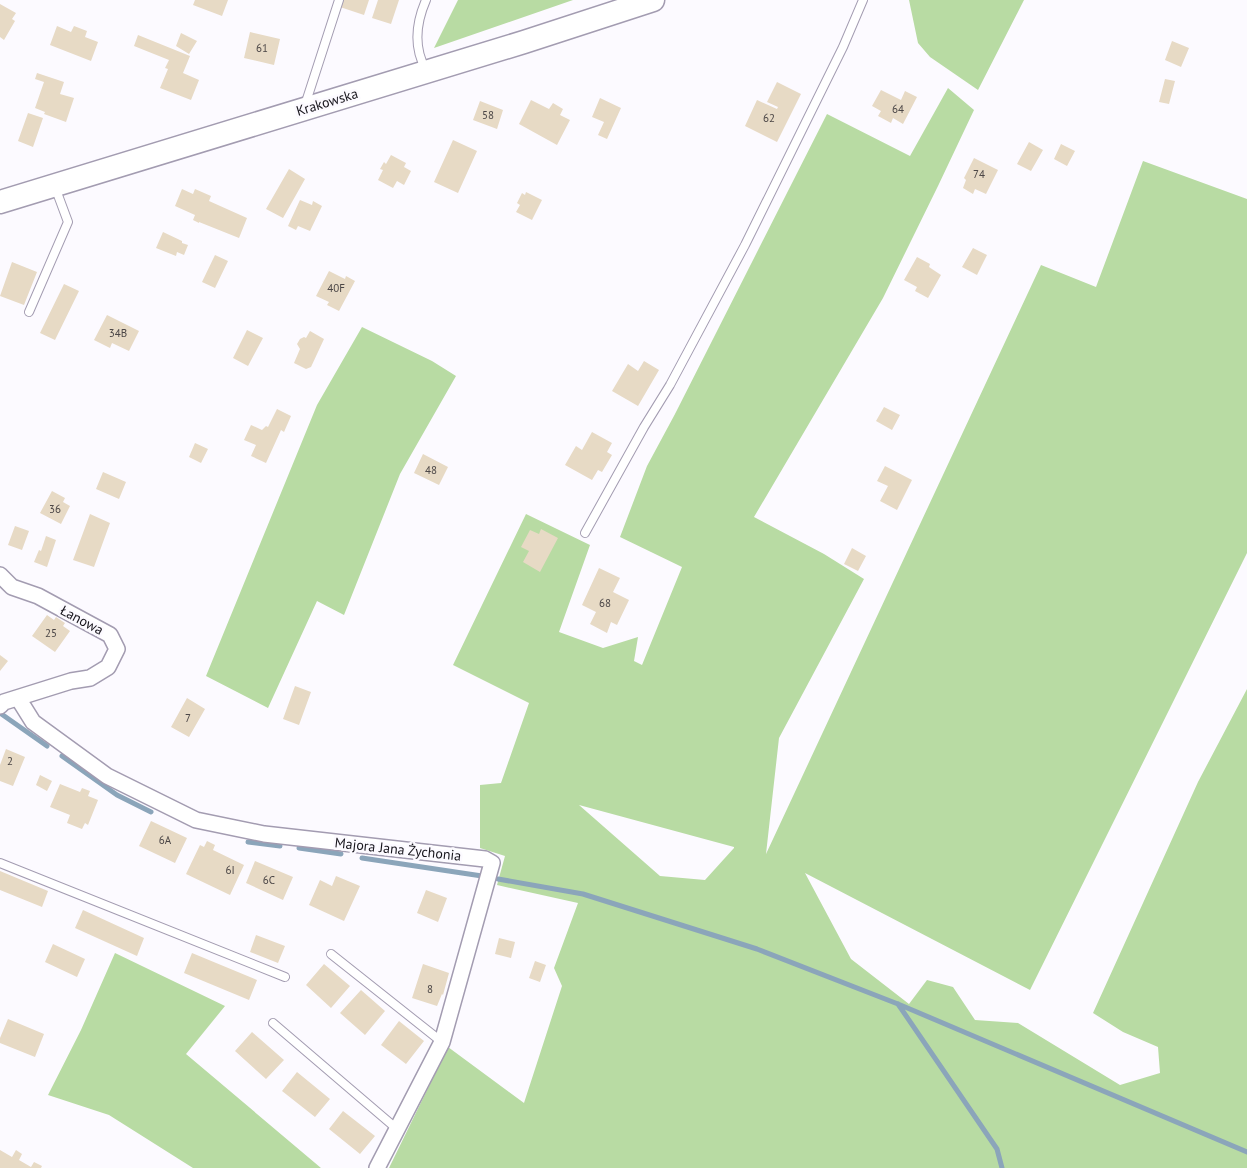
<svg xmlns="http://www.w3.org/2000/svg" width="1247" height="1168" font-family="'PT Sans',sans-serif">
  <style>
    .green { fill: #b8dba3; fill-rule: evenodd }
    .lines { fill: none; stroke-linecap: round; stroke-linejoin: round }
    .stream { stroke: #8ba5ba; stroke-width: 5 }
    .building { fill: #e7dac5 }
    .lane-casing { stroke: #a39cb1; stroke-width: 10 }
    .street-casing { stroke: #a39cb1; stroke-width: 18 }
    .secondary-casing { stroke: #a39cb1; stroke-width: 25 }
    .lane { stroke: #fff; stroke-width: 8 }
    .street { stroke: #fff; stroke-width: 15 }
    .secondary { stroke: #fff; stroke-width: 22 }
    .labels { text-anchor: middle; stroke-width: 5; stroke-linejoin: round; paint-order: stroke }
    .number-label { font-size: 11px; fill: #4b4646 }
    .street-label { font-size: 14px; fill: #17151c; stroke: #fcfaff }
  </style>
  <rect width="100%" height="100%" fill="#fcfaff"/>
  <path class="green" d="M 458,0 L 573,0 L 434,48 Z
    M 909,0 L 1024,0 L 978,90 L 930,57 L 918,43 Z
    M 948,88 L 974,110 L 938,186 L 883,298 L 754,517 L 824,554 L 864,579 L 779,738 L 766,854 L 1041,265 L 1096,287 L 1143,161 L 1247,199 L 1247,553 L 1030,990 L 805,873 L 851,959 L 909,1004 L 927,980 L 953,987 L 975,1020 L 1018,1023 L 1120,1085 L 1160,1073 L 1158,1047 L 1123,1032 L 1093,1013 L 1198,782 L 1247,689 L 1247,1168 L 389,1168 L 448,1047 L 524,1103 L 562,986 L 554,968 L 578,903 L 497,885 L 505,856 L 480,848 L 480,785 L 501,783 L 529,703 L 453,665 L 526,514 L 590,545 L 559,632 L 603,648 L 638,637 L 634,661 L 642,665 L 682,567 L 620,537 L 647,466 L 675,414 L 827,114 L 910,156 ZM 579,805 L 734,847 L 734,848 L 705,880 L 660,876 Z
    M 362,327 L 432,361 L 456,376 L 400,474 L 344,615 L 317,601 L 268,708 L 206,676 L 317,405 Z
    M 115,953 L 225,1006 L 186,1054 L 321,1168 L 193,1168 L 109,1115 L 48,1095 L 81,1030 Z"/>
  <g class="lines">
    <path class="stream" d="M 0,713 L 47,746
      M 62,756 L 117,795 L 151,812
      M 248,842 L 280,846
      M 299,848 L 341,854
      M 362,858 L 482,876
      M 498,879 L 583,894 L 757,949 L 898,1004 L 1247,1152
      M 898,1004 L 997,1149 L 1002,1168"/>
  </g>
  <path class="building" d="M 195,0 L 228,0 L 222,16 L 193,5 Z
    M 343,0 L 369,0 L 364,15 L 340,7 Z
    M 378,0 L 399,0 L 391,24 L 372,18 Z
    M 0,4 L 16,13 L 12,19 L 15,21 L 4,40 L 0,37 Z
    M 57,26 L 71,32 L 74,26 L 87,31 L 85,37 L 98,42 L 91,61 L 50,45 Z
    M 250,32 L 280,39 L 274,65 L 244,58 Z
    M 181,33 L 197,41 L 189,54 L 176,46 Z
    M 138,35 L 190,56 L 183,73 L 199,80 L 191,100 L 160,88 L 168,69 L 165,68 L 169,60 L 134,46 Z
    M 1172,41 L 1189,48 L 1181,67 L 1165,60 Z
    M 37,73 L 64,82 L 60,94 L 74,98 L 66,122 L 44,114 L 45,112 L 35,108 L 44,82 L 35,79 Z
    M 1165,79 L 1175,81 L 1169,104 L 1159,102 Z
    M 777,82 L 801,94 L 777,142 L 745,126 L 757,100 L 777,109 L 778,107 L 767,102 Z
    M 881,90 L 901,100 L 905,91 L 917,97 L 903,124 L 893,118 L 891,123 L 878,116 L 881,111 L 872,106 Z
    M 600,98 L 621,108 L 607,139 L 598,135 L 604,122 L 592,117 Z
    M 531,100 L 549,109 L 553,103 L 563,109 L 560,115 L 570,120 L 557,145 L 519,124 Z
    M 480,101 L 503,110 L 497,129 L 473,120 Z
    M 28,113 L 43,118 L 33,147 L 18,141 Z
    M 453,140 L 477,151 L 458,193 L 434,182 Z
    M 1029,142 L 1043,150 L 1031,171 L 1017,164 Z
    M 1061,144 L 1075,151 L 1067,166 L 1054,159 Z
    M 391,155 L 406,163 L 404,167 L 411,171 L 404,185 L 397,181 L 393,188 L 378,180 L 383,170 L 380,169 L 384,162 L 386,164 Z
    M 974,158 L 998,170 L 986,194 L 975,189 L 973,194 L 963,188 L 966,180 L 964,178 Z
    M 289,169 L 305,179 L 283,218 L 266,209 Z
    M 182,189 L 193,194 L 195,189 L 211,196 L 209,201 L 247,218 L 239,238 L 199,222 L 199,223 L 193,220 L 195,215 L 175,206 Z
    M 526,192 L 542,200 L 532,220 L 516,212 L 520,205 L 517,203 L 522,193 L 525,195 Z
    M 300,200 L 312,205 L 313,201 L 322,206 L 310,231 L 298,226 L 296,230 L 288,226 Z
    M 163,232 L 182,241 L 182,243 L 188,245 L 184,255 L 177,252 L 176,256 L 156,248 Z
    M 973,248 L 987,255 L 977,275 L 962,267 Z
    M 215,255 L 228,261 L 215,288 L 202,282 Z
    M 917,257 L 930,264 L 929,267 L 941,275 L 928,298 L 915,291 L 917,287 L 904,280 Z
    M 12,262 L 37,272 L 24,305 L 0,296 Z
    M 329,271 L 345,279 L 346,276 L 355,281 L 339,311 L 327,305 L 329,302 L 316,296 Z
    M 64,284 L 79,291 L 55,340 L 40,333 Z
    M 107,315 L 139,331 L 129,351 L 112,343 L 110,348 L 94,340 Z
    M 247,330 L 263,338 L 248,366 L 233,358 Z
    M 310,331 L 324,339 L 311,367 L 306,369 L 294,363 L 300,349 L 297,344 L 300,339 L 304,337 L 306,338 Z
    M 644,361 L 659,370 L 638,406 L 612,391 L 628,364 L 638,371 Z
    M 884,407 L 900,415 L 892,430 L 876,421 Z
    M 277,409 L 291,416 L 284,432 L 281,430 L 266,463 L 251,456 L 256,445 L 244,440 L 251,425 L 262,430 L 266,426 L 268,427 Z
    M 592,432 L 612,443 L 607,452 L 612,455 L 602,472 L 598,470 L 592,480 L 565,465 L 576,446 L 582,450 Z
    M 195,443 L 208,449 L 201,463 L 189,457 Z
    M 423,454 L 448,467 L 439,485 L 414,473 Z
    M 885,466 L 912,480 L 897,510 L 880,501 L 888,486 L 877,481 Z
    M 103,472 L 126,482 L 119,499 L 96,489 Z
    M 52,491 L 65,498 L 63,502 L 70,506 L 61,524 L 40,513 Z
    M 90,514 L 110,523 L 94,567 L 73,560 Z
    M 15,526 L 29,531 L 22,550 L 8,545 Z
    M 541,529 L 558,538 L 540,572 L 523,562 L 529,551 L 521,547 L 530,530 L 539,534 Z
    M 46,536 L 56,540 L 47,567 L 34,562 L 39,550 L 41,551 Z
    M 852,548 L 866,556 L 858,571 L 844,564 Z
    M 599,568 L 620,578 L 613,592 L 629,600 L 617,625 L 611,622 L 607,633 L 590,624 L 596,612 L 582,605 Z
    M 47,615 L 54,620 L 56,617 L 65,623 L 63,626 L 70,631 L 55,652 L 32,636 Z
    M 0,655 L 8,661 L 0,671 Z
    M 295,686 L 311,692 L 299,725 L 283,719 Z
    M 187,698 L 205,709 L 189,737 L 171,727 Z
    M 6,749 L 25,757 L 13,786 L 0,781 L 0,765 Z
    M 40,775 L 52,781 L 47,791 L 36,785 Z
    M 60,784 L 80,792 L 82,788 L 90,791 L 88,796 L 98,800 L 88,825 L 85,823 L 82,829 L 67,823 L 70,815 L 50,807 Z
    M 151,821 L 187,838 L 175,863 L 139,846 Z
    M 207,841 L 215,845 L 213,850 L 244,865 L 230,895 L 186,874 L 200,845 L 204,847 Z
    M 255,861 L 293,877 L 283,900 L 246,883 Z
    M 0,871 L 48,891 L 42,907 L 0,890 Z
    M 336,876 L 360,886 L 344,921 L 309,905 L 320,880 L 332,886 Z
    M 426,890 L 447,898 L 438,922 L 417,913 Z
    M 83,910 L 144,938 L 137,956 L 75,928 Z
    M 256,935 L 285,946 L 278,963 L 250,952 Z
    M 499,938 L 515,942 L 511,958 L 495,954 Z
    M 53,944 L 85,959 L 77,977 L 45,962 Z
    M 192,953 L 257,980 L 249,1000 L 184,973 Z
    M 535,961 L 546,965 L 540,982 L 529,978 Z
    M 324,964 L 350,986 L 331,1008 L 306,985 Z
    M 423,964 L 449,973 L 443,995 L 442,994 L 437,1006 L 412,998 Z
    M 361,990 L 385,1011 L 365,1035 L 340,1013 Z
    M 8,1019 L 44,1034 L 35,1057 L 0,1043 L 0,1038 Z
    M 399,1021 L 424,1041 L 406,1064 L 381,1045 Z
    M 252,1032 L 284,1060 L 266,1079 L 235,1051 Z
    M 297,1072 L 330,1099 L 315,1117 L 282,1091 Z
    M 343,1111 L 375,1136 L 360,1154 L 329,1129 Z
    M 0,1150 L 12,1157 L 16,1150 L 22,1154 L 19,1160 L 31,1167 L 34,1162 L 42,1166 L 41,1168 L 0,1168 Z"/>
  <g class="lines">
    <defs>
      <path id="lane" d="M 426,0 C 416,23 413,47 426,70
        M 305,105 L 339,0
        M 29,312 L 68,222 L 55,187
        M 585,533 L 644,427 L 670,385 L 745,245 L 843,47 L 863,0
        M 0,863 L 285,977
        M 331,954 L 442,1042
        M 273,1023 L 397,1129"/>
      <path id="street" d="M 0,575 L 12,587 L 38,596 L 110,635 L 117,649 L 108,667 L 90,678 L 71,681 L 4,702 L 0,706
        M 18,698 L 33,722 L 107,776 L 196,820 L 264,834 L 485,859 L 492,863 L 442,1042 L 377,1168"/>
      <path id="secondary" d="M 0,202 L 524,42 L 653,0"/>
    </defs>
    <use href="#lane" class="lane-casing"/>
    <use href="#street" class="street-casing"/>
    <use href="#secondary" class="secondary-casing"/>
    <use href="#lane" class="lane"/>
    <use href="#street" class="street"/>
    <use href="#secondary" class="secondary"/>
  </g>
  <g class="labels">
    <g class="number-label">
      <text x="262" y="52">61</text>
      <text x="898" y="113">64</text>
      <text x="488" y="119">58</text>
      <text x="769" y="122">62</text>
      <text x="979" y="178">74</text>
      <text x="336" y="292">40F</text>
      <text x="118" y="337">34B</text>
      <text x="431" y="474">48</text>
      <text x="55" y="513">36</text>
      <text x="605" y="607">68</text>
      <text x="51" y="637">25</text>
      <text x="188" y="722">7</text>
      <text x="10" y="765">2</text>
      <text x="165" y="844">6A</text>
      <text x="230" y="874">6I</text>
      <text x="269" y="884">6C</text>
      <text x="430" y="993">8</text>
    </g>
    <g class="street-label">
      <text transform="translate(327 102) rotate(-17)" y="5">Krakowska</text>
      <text transform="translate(82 620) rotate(28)" y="5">Łanowa</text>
      <text transform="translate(398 849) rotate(6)" y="5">Majora Jana Żychonia</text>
    </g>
  </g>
</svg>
